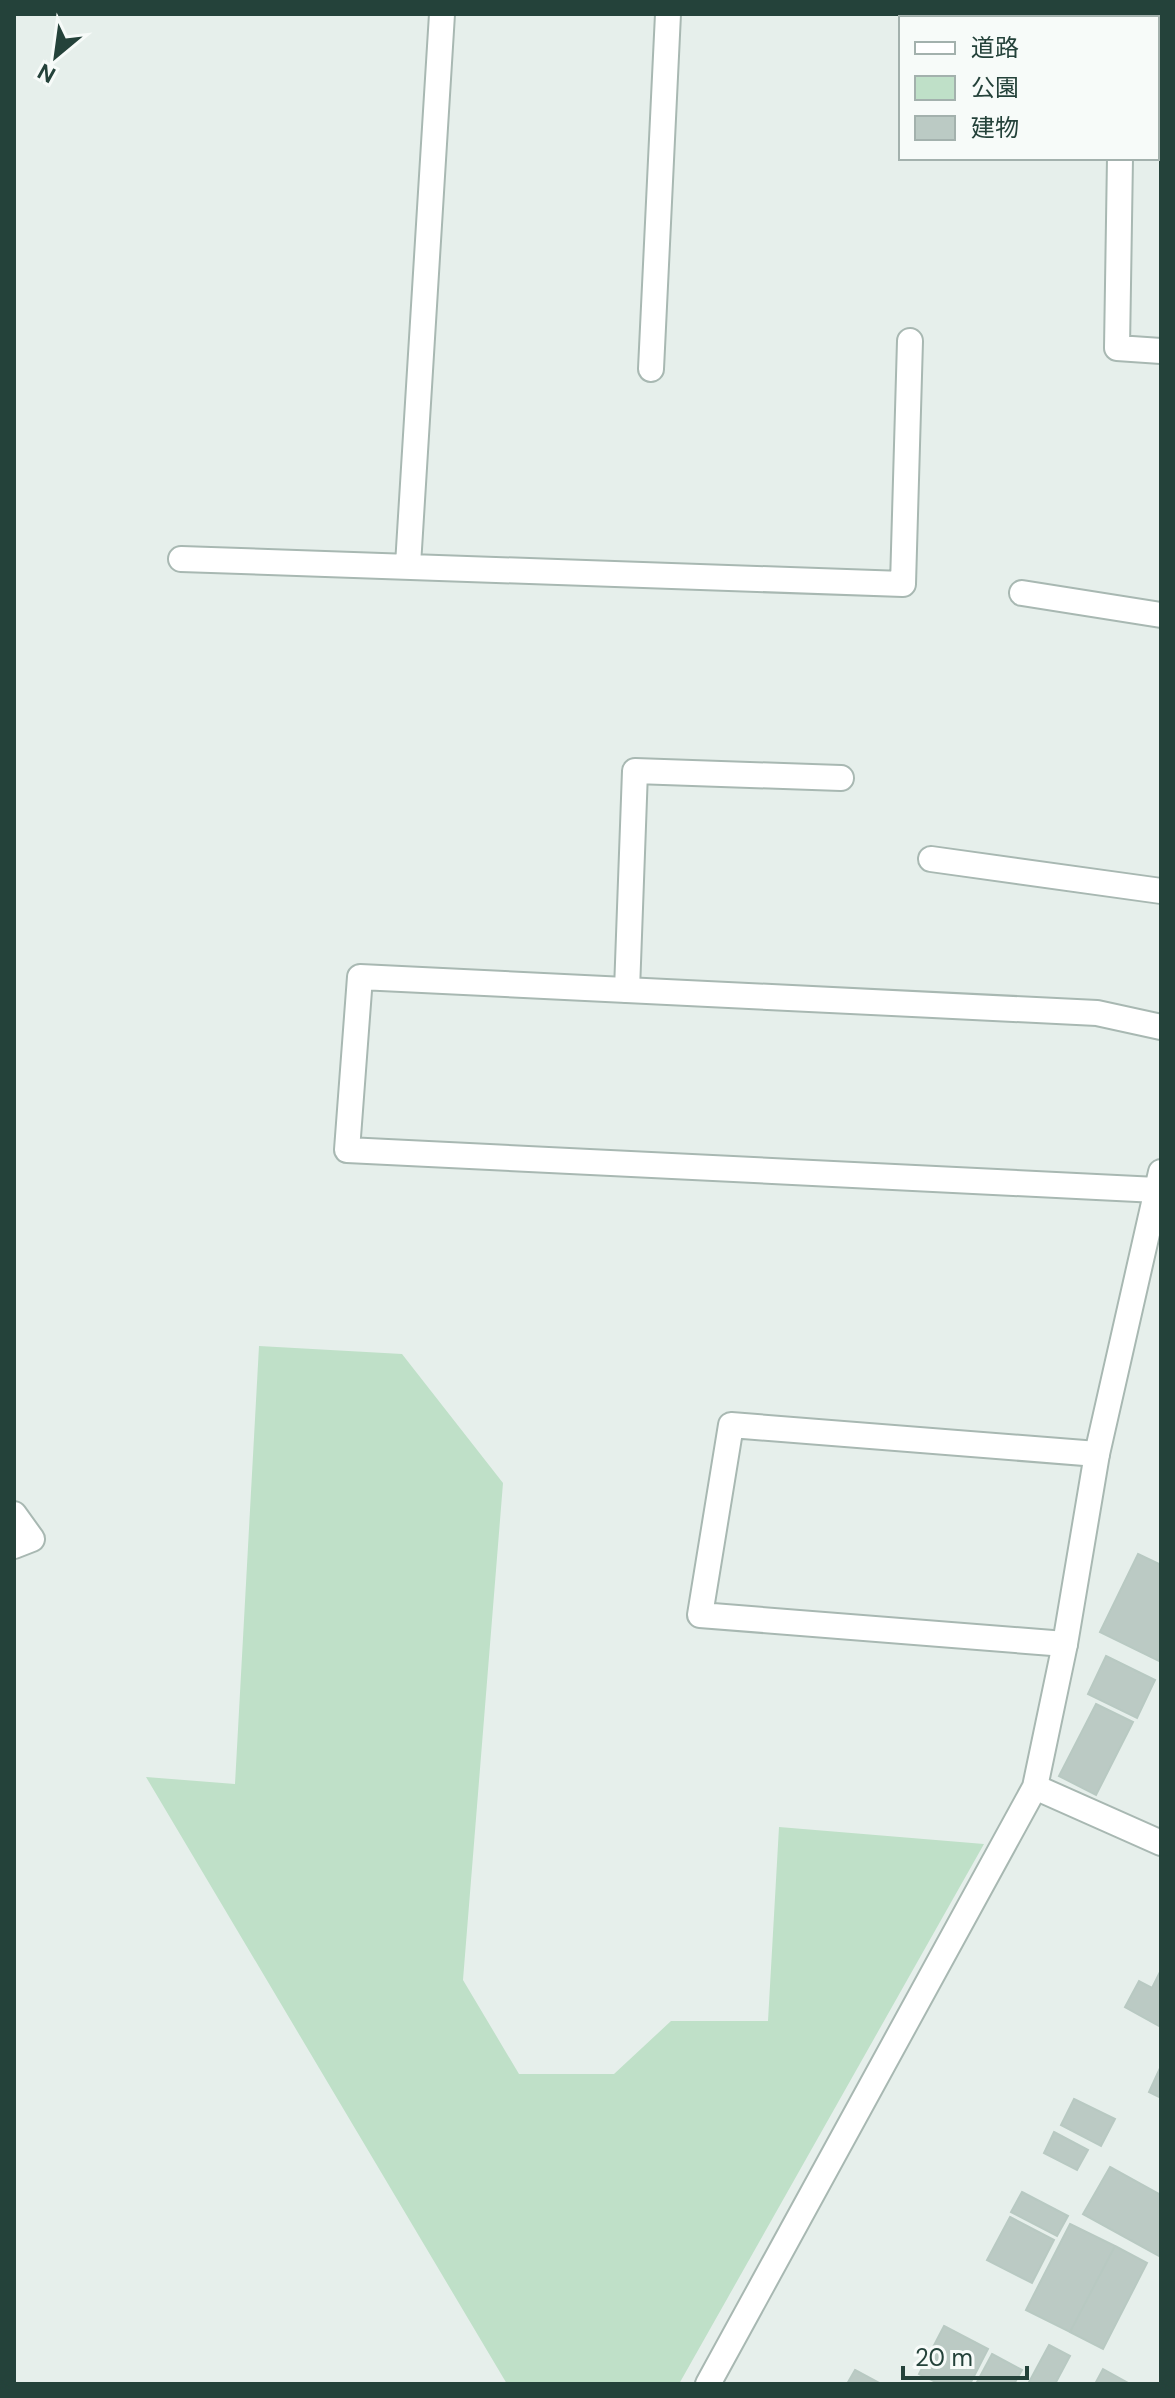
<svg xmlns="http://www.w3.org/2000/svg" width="1175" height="2398" font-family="'DM Sans','Noto Sans JP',sans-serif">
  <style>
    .green { fill: #bfe0c8 }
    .building { fill: #bbcac4; stroke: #b8c9c2; stroke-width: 2 }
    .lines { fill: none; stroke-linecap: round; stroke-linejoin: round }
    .lane-casing { stroke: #a8b8b2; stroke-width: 28 }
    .street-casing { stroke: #a8b8b2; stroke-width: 28 }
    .lane { stroke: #fff; stroke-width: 24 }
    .street { stroke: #fff; stroke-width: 24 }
  </style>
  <rect width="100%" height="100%" fill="#e6efeb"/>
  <path class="green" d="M 259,1346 L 402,1354 L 503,1483 L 463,1980 L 519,2074 L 614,2074 L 671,2021 L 768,2021 L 779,1827 L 984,1844 L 679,2384 L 507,2384 L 146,1777 L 235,1784 Z"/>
  <path class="building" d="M 1138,1554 L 1161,1565 L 1161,1662 L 1100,1632 Z
    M 1106,1656 L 1155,1680 L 1137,1718 L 1088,1694 Z
    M 1096,1704 L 1133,1722 L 1096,1795 L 1059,1776 Z
    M 1161,1970 L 1161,2027 L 1125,2007 L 1139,1981 L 1152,1988 Z
    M 1161,2066 L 1161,2098 L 1149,2092 Z
    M 1074,2099 L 1115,2119 L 1101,2146 L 1061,2125 Z
    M 1054,2132 L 1088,2150 L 1077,2170 L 1044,2153 Z
    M 1110,2167 L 1161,2195 L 1161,2257 L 1083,2214 Z
    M 1022,2192 L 1068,2216 L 1057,2236 L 1011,2212 Z
    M 1010,2217 L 1054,2240 L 1032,2283 L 987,2260 Z
    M 1070,2224 L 1115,2246 L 1070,2332 L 1026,2310 Z
    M 1115,2246 L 1147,2263 L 1103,2349 L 1070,2332 Z
    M 944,2326 L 988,2349 L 970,2384 L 940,2384 L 919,2374 Z
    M 1049,2345 L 1070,2356 L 1055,2384 L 1028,2384 Z
    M 992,2354 L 1022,2370 L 1014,2384 L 976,2384 Z
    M 1103,2369 L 1130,2384 L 1095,2384 Z
    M 855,2370 L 881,2384 L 847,2384 Z"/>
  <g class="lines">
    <defs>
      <path id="lane" d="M 1022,593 L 1161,615
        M 931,859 L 1161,891
        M 1157,1190 L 347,1150 L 360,977 L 1097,1013 L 1161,1027
        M 1065,1644 L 700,1615 L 731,1425 L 1097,1454"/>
      <path id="street" d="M 1122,18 L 1122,14
        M 1120,158 L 1117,348 L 1161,351
        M 651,369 L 668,14
        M 181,559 L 903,584 L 910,341
        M 408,565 L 442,14
        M 627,990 L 635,771 L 841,778
        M 14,1514 L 32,1539 L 14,1546
        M 1035,1787 L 1161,1843
        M 708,2384 L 1035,1787 L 1065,1644 L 1097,1454 L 1161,1172"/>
    </defs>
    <use href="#lane" class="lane-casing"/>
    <use href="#street" class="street-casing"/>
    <use href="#lane" class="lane"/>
    <use href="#street" class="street"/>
  </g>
  <rect width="1175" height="2398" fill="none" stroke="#24423a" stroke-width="32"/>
  <rect x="899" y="16" width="260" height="144" fill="#f7fbf9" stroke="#a3b1ad" stroke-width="2"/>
  <rect x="915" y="42" width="40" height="12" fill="#ffffff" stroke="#a3b1ad" stroke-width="2"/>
  <text x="971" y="56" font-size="24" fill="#24423a">道路</text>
  <rect x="915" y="76" width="40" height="24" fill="#bfe0c8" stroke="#a3b1ad" stroke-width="2"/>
  <text x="971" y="96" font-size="24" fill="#24423a">公園</text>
  <rect x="915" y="116" width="40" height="24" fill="#bbcac4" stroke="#a3b1ad" stroke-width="2"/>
  <text x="971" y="136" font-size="24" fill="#24423a">建物</text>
  <g transform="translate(56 56) rotate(209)" stroke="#f7fbf9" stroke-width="6" paint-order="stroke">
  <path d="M0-6L14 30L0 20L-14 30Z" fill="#24423a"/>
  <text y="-12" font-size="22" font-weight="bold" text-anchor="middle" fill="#24423a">N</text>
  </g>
  <path d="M903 2366v12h124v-12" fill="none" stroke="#24423a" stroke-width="4"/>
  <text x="915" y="2366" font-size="24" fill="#24423a" stroke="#f7fbf9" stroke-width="6" paint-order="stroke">20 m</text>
</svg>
